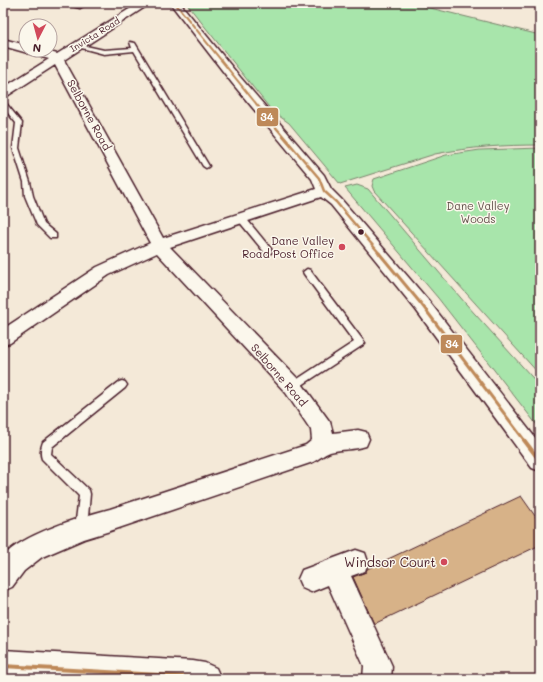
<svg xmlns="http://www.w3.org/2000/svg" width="543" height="682" font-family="Mali,sans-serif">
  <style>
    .green { fill: #a8e5ab; stroke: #79826b }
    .building { fill: #d7b288; stroke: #4a1f2b }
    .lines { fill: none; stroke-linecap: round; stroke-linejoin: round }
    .service-casing { stroke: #4a1f2b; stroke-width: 3 }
    .minor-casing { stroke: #4a1f2b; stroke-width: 3 }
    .secondary-casing { stroke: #4a1f2b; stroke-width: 3 }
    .service { fill: #fbf7ec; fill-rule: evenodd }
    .minor { fill: #fbf7ec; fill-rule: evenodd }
    .secondary { fill: #fbf7ec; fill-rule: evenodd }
    .bus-1-far3-casing { stroke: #fbf7ec; stroke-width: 4 }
    .bus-1-far2-casing { stroke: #fbf7ec; stroke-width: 5 }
    .bus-1-far1-casing { stroke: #fbf7ec; stroke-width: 6 }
    .bus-1-casing { stroke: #fbf7ec; stroke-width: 7 }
    .bus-1-far3 { stroke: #be8959; stroke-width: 2 }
    .bus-1-far2 { stroke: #be8959; stroke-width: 2.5 }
    .bus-1-far1 { stroke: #be8959; stroke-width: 3 }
    .bus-1 { stroke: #be8959; stroke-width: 4 }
    .bus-dot { fill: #4a1f2b; stroke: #fbf7ec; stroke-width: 1.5 }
    .poi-dot { fill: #d1495b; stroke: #fbf7ec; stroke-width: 1.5 }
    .labels { text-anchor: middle; stroke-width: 3; stroke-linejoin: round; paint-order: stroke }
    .far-street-label { font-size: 9px; fill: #4a1f2b; stroke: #fbf7ec }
    .street-label { font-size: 11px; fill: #4a1f2b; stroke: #fbf7ec }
    .park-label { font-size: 11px; fill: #62504b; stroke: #fbf7ec }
    .poi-label { font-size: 11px; fill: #4a1f2b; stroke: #fbf7ec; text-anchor: end }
    .near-poi-label { font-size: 13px; fill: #4a1f2b; stroke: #fbf7ec; text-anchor: end }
    .line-badge { stroke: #fbf7ec; stroke-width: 1.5 }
    .badge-label { font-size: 11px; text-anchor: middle; font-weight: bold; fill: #fff }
  </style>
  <rect width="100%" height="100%" fill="#f4e9d8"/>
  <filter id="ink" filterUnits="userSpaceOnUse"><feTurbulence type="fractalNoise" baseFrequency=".025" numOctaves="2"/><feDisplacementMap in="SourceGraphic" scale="8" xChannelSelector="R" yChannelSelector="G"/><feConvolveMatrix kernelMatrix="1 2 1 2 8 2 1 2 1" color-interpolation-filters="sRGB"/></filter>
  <g filter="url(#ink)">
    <path class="green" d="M 186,3 L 410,3 L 540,35 L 540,145 C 505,145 470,147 435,154 L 340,184 L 289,123 L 272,111 Z
      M 540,148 L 540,375 L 374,191 L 372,186 L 374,179 L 446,155 L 480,150 Z
      M 357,185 L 368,189 L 466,304 L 540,386 L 540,429 L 438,298 L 345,188 Z"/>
    <path class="building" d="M 521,496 L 540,523 L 540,545 L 374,624 L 353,577 L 366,572 L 367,569 Z"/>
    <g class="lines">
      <defs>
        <path id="service" d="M 130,42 L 135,43 L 209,166 L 208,167 L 206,168 L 203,166 L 134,51 L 104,54 L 74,46 L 77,44 L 104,50 L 132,48 Z
          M 3,101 L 5,102 L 22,123 L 19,148 L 30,182 L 33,196 L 44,224 L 56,234 L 56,238 L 50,238 L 37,225 L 25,196 L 24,182 L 13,148 L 16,123 L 3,107 Z
          M 238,216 L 244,216 L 271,249 L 272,251 L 271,253 L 265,253 L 238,220 Z
          M 307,269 L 310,270 L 365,343 L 363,345 L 293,391 L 290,390 L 288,387 L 290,384 L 354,342 L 304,274 L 303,272 Z
          M 122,381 L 125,382 L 127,385 L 125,388 L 52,447 L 51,454 L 89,490 L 90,494 L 87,528 L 85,532 L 81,533 L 77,532 L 75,528 L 79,496 L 42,459 C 40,454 41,447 43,442 L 119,382 Z"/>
        <path id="minor" d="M 67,3 L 84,3 L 85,5 L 80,8 L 68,5 Z
          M 139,3 L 151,3 L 64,60 L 163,238 L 316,189 L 312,179 L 232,83 L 170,3 L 180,3 L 240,77 L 324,175 L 331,189 L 341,199 L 428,300 L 540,444 L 540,471 L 532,468 L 416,310 L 331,205 L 321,197 L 170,247 L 300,381 L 330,422 L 333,433 L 358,430 L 366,432 L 369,439 L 366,446 C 354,450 342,449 330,452 C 324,454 319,459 313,462 L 110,531 L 84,539 L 42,557 L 24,571 L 12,587 L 3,591 L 3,557 C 20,535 83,516 110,509 L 306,445 L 312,440 L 311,430 L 286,393 L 157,253 L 109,275 L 10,343 L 3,345 L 3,329 L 97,267 L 150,243 L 55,65 L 7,96 L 3,97 L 3,88 L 49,59 L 3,46 L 3,39 L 26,45 L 26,50 L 43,50 L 57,54 Z
          M 356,550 L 365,553 L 368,562 L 365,571 L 351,576 L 392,666 L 391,679 L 363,679 L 364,666 L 328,585 L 311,592 L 302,588 L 298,579 L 302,570 Z"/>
        <path id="secondary" d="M 3,650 L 193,661 L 205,663 L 216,668 L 221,679 L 3,679 Z"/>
      </defs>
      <use href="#service" class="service-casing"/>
      <use href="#minor" class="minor-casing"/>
      <use href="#secondary" class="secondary-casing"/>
      <use href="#service" class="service"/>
      <use href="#minor" class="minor"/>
      <use href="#secondary" class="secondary"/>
      <defs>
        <path id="bus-1-far3" d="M 175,3 L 262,111"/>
        <path id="bus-1-far2" d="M 261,110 L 319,178 L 324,191 L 336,202 L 380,254"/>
        <path id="bus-1-far1" d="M 379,253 L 422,305 L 525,441"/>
        <path id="bus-1" d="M 524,440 L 540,461
          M 3,666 L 193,677 L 205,679"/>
      </defs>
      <use href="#bus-1-far3" class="bus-1-far3-casing"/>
      <use href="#bus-1-far2" class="bus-1-far2-casing"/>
      <use href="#bus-1-far1" class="bus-1-far1-casing"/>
      <use href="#bus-1" class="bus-1-casing"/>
      <use href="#bus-1-far3" class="bus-1-far3"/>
      <use href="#bus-1-far2" class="bus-1-far2"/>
      <use href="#bus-1-far1" class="bus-1-far1"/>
      <use href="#bus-1" class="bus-1"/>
    </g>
  </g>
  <circle class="bus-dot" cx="361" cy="232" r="3.5"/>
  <g class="poi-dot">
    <circle cx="342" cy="247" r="4"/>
    <circle cx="444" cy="562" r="4"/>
  </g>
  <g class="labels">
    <g class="far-street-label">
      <text transform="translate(95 35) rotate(-32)" y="3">Invicta Road</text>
    </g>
    <g class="street-label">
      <text transform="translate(89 115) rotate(61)" y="4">Selborne Road</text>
      <text transform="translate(279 375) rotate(49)" y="4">Selborne Road</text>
    </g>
    <g class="park-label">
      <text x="478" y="210">Dane Valley<tspan x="478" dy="13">Woods</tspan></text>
    </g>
    <g class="poi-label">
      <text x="334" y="245">Dane Valley<tspan x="334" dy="13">Road Post Office</tspan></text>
    </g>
    <g class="near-poi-label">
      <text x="436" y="567">Windsor Court</text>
    </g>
  </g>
  <g class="line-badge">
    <rect x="256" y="107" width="23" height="20" rx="4" fill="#be8959"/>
    <rect x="440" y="334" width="23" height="20" rx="4" fill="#be8959"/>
  </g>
  <g class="badge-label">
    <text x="267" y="121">34</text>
    <text x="452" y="348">34</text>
  </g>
  <rect width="543" height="682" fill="none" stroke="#fbf7ec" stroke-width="16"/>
  <rect x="8" y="8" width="527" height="666" fill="none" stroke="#4a1f2b" stroke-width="1.5" filter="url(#ink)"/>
  <g transform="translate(38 38) rotate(186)"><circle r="19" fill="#fbf7ec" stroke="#b4a19f"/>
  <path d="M0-3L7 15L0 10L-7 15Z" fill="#d1495b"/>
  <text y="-6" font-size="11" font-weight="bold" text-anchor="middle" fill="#4a1f2b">N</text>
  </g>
</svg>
